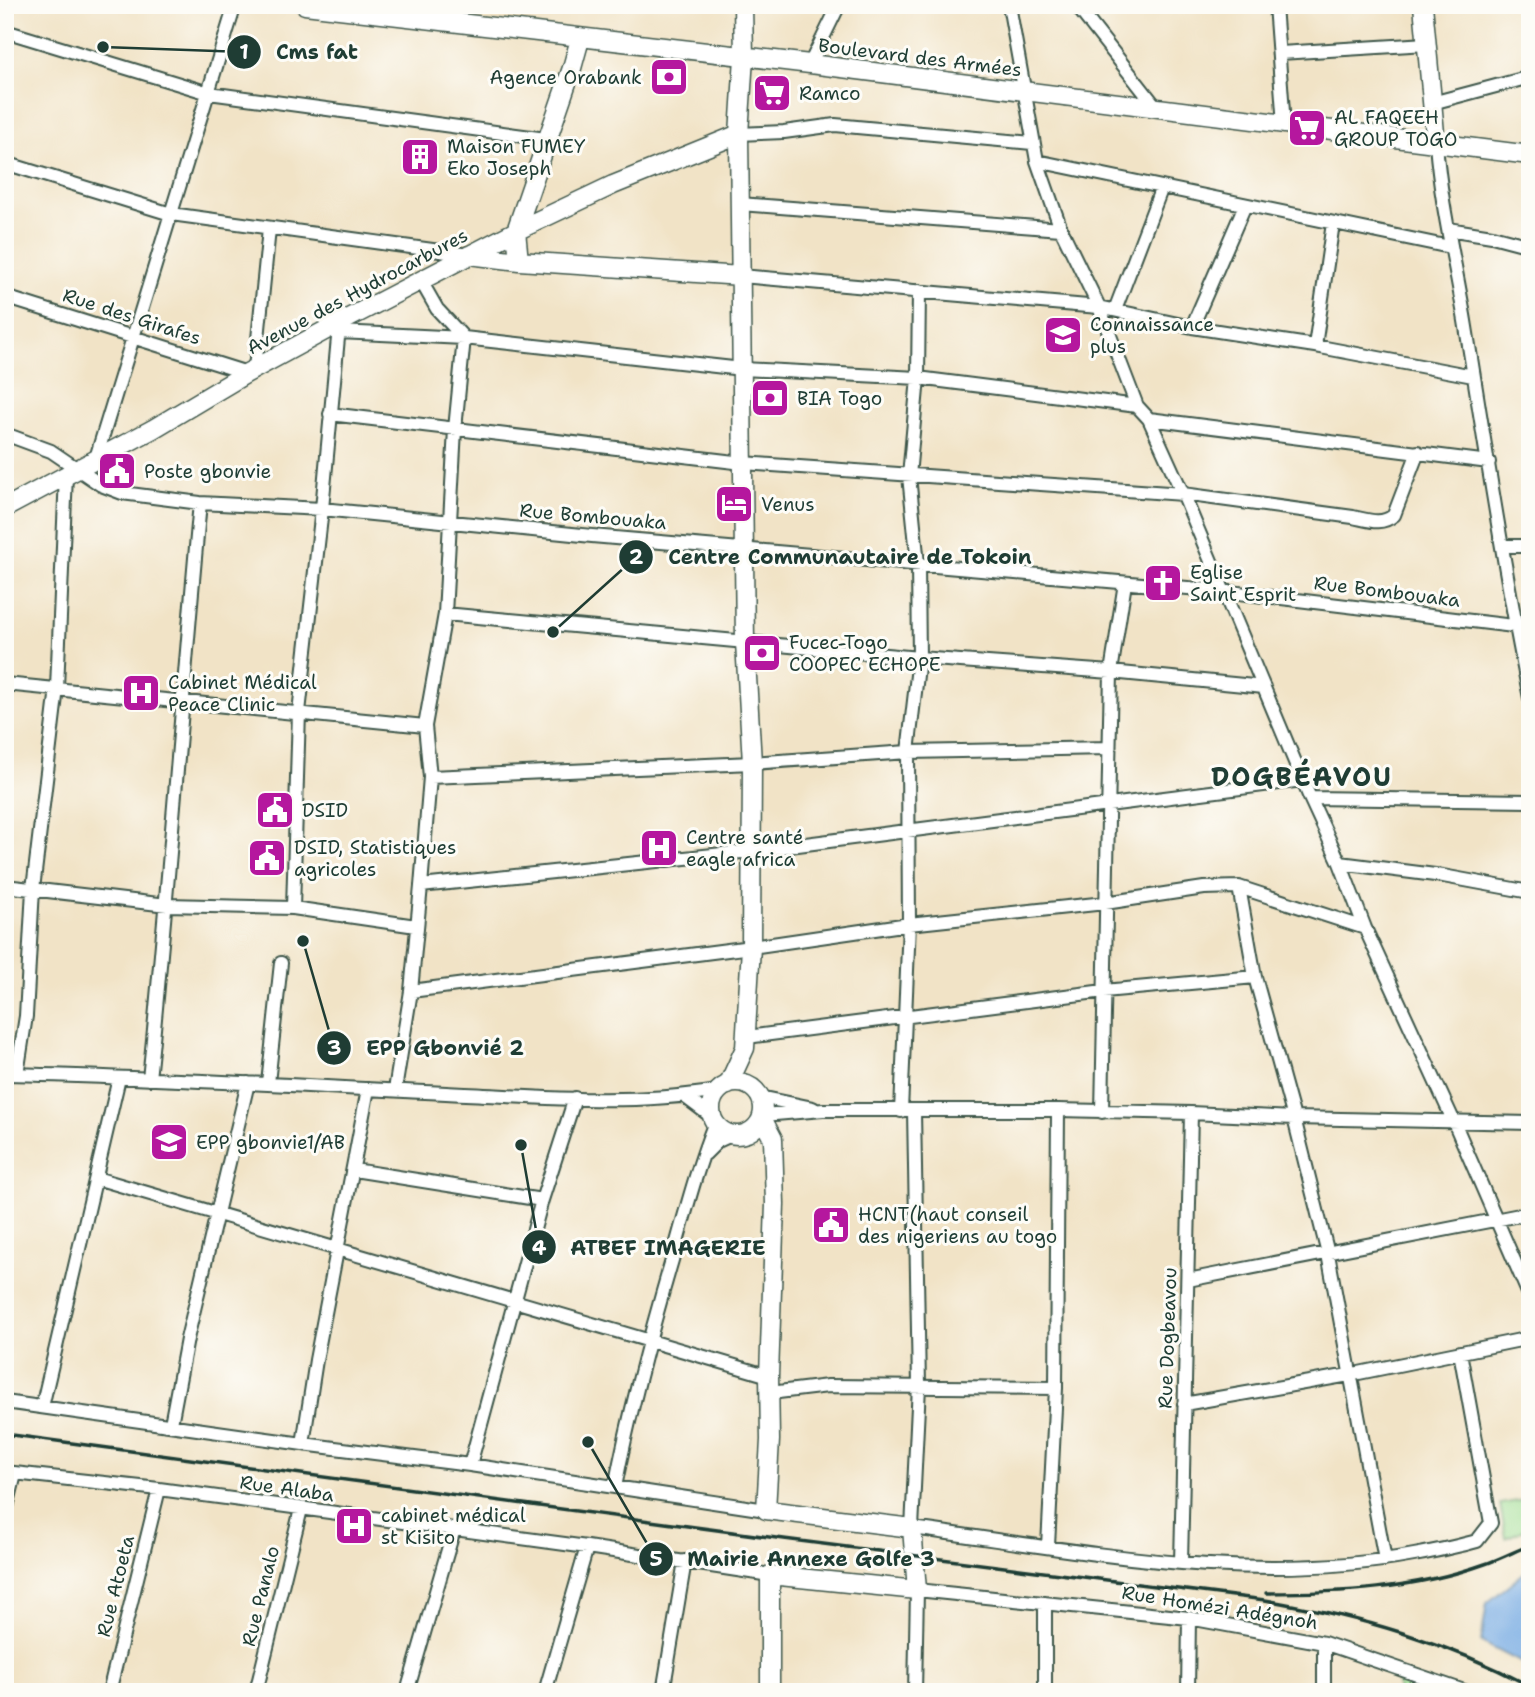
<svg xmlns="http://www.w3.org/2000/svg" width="1535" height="1697" font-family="'Shantell Sans',sans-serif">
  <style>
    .green { fill: #9fdd92; stroke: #5f8d63; stroke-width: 2 }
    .water { fill: #76aae3; stroke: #4a748c; stroke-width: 2 }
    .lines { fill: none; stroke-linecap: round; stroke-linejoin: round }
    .street-casing { stroke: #3e564a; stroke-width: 16 }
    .secondary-casing { stroke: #3e564a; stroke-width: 21 }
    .street { stroke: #fff; stroke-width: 12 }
    .secondary { stroke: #fff; stroke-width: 18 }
    .rail { stroke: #1f3d34; stroke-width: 3.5 }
    .labels { text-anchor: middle; stroke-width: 6; stroke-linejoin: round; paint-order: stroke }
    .street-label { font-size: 19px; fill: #1f3d34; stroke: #fdfcf7 }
    .poi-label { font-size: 19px; fill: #1f3d34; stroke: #fdfcf7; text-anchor: start }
    .district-label { font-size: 26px; font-weight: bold; letter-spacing: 2px; fill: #1f3d34; stroke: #fdfcf7 }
    .leader { fill: none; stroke: #1f3d34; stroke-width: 2.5 }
    .callout-dot { fill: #1f3d34; stroke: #fdfcf7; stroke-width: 2.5 }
    .mark-label { font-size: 21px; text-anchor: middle; font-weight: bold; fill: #fff }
    .callout-label { font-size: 21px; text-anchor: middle; font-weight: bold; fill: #1f3d34; stroke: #fdfcf7; stroke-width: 6; stroke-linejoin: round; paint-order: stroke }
  </style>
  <rect width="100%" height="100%" fill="#fdfcf7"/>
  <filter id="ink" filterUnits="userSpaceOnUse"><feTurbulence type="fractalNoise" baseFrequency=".0143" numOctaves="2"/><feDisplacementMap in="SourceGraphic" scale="14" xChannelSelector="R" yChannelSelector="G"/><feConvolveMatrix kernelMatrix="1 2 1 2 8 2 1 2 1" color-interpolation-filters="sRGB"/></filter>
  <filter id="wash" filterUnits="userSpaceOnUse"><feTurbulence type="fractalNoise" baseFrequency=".00686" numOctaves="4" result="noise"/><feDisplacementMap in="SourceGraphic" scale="28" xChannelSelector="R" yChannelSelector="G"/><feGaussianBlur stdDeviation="1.57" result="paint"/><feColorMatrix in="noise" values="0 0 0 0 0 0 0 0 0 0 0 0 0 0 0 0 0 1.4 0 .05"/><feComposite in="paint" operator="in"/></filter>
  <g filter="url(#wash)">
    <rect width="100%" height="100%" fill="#f1e3c6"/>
    <path class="green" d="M 1530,1499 L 1530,1527 L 1506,1538 L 1500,1504 Z
      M 1396,1676 L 1425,1692 L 1398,1692 Z"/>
    <path class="water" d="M 1530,1568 L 1530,1667 L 1481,1642 L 1487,1603 Z"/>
  </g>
  <g filter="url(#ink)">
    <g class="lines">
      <defs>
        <path id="street" d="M 1009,5 L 1037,161 L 1061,229 L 1099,307 L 1137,406 L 1149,419 L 1183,494 L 1310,798 L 1340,863 L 1365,928 L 1454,1122 L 1530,1297
          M 1076,5 L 1156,107
          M 1275,5 L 1284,125
          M 5,31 L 209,93 L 546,139
          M 1280,53 L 1427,44
          M 810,64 L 839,5
          M 1432,103 L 1530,77
          M 739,134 L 784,132 L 835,125 L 1032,143
          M 1436,144 C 1441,206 1456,265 1466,327 C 1486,451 1505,575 1530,698
          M 1037,161 L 1450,247
          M 5,163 L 171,214 L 469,255
          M 740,204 L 1061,229
          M 1448,229 L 1492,236 L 1530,246
          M 741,276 L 1099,307 L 1192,327 L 1315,346 L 1473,376
          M 5,297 L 247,373
          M 1115,310 L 1162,187
          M 1192,327 L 1245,205
          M 339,332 L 464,338 L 742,369 L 918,378 L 1137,406
          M 1315,346 L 1333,223
          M 255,369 L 269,229
          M 330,414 L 743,463 L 1183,494 L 1353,517 C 1368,520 1381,526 1394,515 L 1418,452
          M 1149,419 L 1489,462
          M 5,434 L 51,451 L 101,485 L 122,493 L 200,503 L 322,509 L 592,536 L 1222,591 L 1530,628
          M 96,458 L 235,5
          M 1502,546 L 1530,546
          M 445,614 L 919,658 L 1111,672 L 1264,687
          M 5,684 L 425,726
          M 430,777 L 752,763 L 908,752 L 1109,748
          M 1310,798 L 1530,801
          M 1340,863 L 1443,876 L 1530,892
          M 5,886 L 167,905 L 293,908 L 416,926
          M 421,886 L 751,851 L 1303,780
          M 1239,887 L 1255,977 L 1294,1118 L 1328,1254 L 1385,1560
          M 293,908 L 299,712 L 322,509 L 339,327
          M 411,991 L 751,947 L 909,924 L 1105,903 L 1204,888 L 1239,887 L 1365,928
          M 747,1037 L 1104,991 L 1255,977
          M 5,1074 C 152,1077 299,1086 446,1093 C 536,1097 628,1106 717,1091
          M 17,1074 L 26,1016 L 33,889 L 57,688 L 66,475
          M 149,1079 C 169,887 182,695 200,503
          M 268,1083 L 281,963
          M 395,1090 L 411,991 L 421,886 L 430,777 L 425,726 L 445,614 L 455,429 L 464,338 L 437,309 L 421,281
          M 684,1096 L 712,1117
          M 760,1097 L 813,1108
          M 901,1111 L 909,924 L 908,752 L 919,658 L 918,564 L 909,476 L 918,378 L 919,291
          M 914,1111 L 919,1386 L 912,1528 C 1077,1550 1248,1586 1414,1555 C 1435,1551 1456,1547 1477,1541 L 1491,1523 L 1460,1352
          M 1102,1112 L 1111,672 L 1125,583
          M 763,1115 L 823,1110 L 1058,1110 L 1191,1113 L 1294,1118 L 1530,1123
          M 705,1154 L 718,1141 L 731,1135
          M 354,1170 L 542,1200
          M 96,1178 L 769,1376
          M 1188,1280 L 1530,1213
          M 770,1393 L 828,1386 L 1056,1388
          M 5,1402 L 303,1444 L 470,1465 L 766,1510
          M 1184,1404 L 1349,1375 L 1530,1338
          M 42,1407 L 119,1078
          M 171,1424 L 187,1339 L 248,1083
          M 303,1444 L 316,1360 L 368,1089
          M 470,1465 L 542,1200 L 575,1098
          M 5,1472 L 159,1489 L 587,1547 L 770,1575
          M 615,1487 C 630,1410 650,1335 672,1260 C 685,1214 697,1167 715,1122
          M 5,1515 L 15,1474
          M 1048,1546 L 1056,1388 L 1058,1110
          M 1181,1563 L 1191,1113
          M 1045,1603 L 1045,1692
          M 109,1692 L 159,1489
          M 256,1692 L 301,1509
          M 407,1692 L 454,1529
          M 545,1692 L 587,1547
          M 663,1692 L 685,1561
          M 915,1692 L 917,1590 L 1189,1618 L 1324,1643 L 1467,1692
          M 1188,1692 L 1189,1618
          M 1324,1692 L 1324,1643"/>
        <path id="secondary" d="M 305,5 L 810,64 L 1530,155
          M 1423,5 L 1436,144
          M 469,255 L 519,261 L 741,276
          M 519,261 L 516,231 L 572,68 L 580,39
          M 5,508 L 153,429 L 247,373 L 339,323 L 516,231 L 613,185 L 739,134
          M711 1109a26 26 0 1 1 52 0a26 26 0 1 1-52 0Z
          M 728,1085 L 745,1048 L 751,947 L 752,763 L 745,642 L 739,134 L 744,57 L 743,5
          M 762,1118 L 773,1139 L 775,1204 L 769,1376 L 770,1440 L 766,1510 L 912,1528 L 917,1590 L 770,1575 L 770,1692"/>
      </defs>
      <use href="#street" class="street-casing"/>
      <use href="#secondary" class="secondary-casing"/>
      <use href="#street" class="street"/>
      <use href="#secondary" class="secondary"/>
      <path class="rail" d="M 5,1434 L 784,1539 L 1265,1600 C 1361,1617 1444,1641 1530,1686
        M 1266,1593 C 1340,1593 1415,1589 1485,1564 C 1500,1559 1515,1551 1530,1545"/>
    </g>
  </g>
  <defs>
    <symbol id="bank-square" viewBox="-11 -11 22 22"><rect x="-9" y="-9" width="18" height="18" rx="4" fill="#b5179e" stroke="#fdfcf7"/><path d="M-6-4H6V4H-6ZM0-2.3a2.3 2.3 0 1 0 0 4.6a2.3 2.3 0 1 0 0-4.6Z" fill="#fff"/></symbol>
    <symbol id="supermarket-square" viewBox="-11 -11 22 22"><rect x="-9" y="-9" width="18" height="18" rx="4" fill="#b5179e" stroke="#fdfcf7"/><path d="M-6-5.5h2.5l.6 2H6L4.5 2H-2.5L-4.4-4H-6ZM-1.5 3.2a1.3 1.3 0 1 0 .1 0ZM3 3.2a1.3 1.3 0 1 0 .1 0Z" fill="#fff"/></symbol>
    <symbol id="building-square" viewBox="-11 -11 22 22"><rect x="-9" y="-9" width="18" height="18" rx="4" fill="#b5179e" stroke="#fdfcf7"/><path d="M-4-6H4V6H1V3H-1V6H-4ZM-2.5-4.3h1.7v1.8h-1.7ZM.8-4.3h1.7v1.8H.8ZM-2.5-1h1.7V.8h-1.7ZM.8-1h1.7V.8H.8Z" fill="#fff"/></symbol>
    <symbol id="school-square" viewBox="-11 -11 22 22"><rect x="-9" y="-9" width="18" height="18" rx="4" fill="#b5179e" stroke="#fdfcf7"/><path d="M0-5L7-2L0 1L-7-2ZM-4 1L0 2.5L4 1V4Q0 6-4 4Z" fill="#fff"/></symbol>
    <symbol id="civic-square" viewBox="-11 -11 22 22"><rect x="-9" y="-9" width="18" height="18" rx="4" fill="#b5179e" stroke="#fdfcf7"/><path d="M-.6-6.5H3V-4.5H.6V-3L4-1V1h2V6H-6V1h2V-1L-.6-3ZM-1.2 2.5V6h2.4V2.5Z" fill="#fff"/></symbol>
    <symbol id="hotel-square" viewBox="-11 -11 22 22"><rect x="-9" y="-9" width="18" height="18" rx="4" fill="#b5179e" stroke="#fdfcf7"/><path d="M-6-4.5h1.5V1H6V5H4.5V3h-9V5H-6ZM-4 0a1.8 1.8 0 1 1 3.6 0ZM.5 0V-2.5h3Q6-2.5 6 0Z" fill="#fff"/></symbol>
    <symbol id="church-square" viewBox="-11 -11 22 22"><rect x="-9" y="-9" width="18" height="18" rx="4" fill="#b5179e" stroke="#fdfcf7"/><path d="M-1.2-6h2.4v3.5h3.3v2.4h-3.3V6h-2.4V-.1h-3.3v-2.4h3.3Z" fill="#fff"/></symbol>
    <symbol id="hospital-square" viewBox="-11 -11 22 22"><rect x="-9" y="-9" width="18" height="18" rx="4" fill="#b5179e" stroke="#fdfcf7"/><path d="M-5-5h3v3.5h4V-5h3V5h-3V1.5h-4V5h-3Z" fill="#fff"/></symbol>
  </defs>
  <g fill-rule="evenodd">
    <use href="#bank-square" x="647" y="55" width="44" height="44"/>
    <use href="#supermarket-square" x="750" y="71" width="44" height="44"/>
    <use href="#supermarket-square" x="1285" y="106" width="44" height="44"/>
    <use href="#building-square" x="398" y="135" width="44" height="44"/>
    <use href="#school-square" x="1041" y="313" width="44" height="44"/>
    <use href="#bank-square" x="748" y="376" width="44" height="44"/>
    <use href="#civic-square" x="95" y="449" width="44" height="44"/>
    <use href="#hotel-square" x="712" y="482" width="44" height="44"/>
    <use href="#church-square" x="1141" y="561" width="44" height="44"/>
    <use href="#bank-square" x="740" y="631" width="44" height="44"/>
    <use href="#hospital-square" x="119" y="671" width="44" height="44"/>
    <use href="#civic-square" x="253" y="788" width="44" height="44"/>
    <use href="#hospital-square" x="637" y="826" width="44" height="44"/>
    <use href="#civic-square" x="245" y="836" width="44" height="44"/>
    <use href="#school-square" x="147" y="1120" width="44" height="44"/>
    <use href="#civic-square" x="809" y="1203" width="44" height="44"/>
    <use href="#hospital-square" x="332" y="1504" width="44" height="44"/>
  </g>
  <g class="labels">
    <g class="street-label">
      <text transform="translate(920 57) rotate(7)" y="7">Boulevard des Armées</text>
      <text transform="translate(357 291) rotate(-28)" y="7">Avenue des Hydrocarbures</text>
      <text transform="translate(132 316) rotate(18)" y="7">Rue des Girafes</text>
      <text transform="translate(593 516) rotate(5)" y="7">Rue Bombouaka</text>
      <text transform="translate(1387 591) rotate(7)" y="7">Rue Bombouaka</text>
      <text transform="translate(1167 1338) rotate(-88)" y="7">Rue Dogbeavou</text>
      <text transform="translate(287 1488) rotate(8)" y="7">Rue Alaba</text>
      <text transform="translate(115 1586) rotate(-76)" y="7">Rue Atoeta</text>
      <text transform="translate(260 1596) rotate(-76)" y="7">Rue Panalo</text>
      <text transform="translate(1220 1607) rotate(9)" y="7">Rue Homézi Adégnoh</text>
    </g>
    <g class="poi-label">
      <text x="642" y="84" text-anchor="end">Agence Orabank</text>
      <text x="799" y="100">Ramco</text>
      <text x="1334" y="124">AL FAQEEH<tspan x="1334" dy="22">GROUP TOGO</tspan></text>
      <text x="447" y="153">Maison FUMEY<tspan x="447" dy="22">Eko Joseph</tspan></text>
      <text x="1090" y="331">Connaissance<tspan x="1090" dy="22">plus</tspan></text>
      <text x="797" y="405">BIA Togo</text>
      <text x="144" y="478">Poste gbonvie</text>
      <text x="761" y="511">Venus</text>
      <text x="1190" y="579">Eglise<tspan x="1190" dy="22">Saint Esprit</tspan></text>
      <text x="789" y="649">Fucec-Togo<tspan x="789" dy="22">COOPEC ECHOPE</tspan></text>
      <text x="168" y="689">Cabinet Médical<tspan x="168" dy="22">Peace Clinic</tspan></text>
      <text x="302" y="817">DSID</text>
      <text x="686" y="844">Centre santé<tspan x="686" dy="22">eagle africa</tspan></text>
      <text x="294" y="854">DSID, Statistiques<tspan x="294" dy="22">agricoles</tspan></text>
      <text x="196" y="1149">EPP gbonvie1/AB</text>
      <text x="858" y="1221">HCNT(haut conseil<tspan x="858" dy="22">des nigeriens au togo</tspan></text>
      <text x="381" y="1522">cabinet médical<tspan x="381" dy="22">st Kisito</tspan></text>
    </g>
    <g class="district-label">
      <text x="1302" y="786">DOGBÉAVOU</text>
    </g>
  </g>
  <path class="leader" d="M103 47L244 52M553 632L636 557M303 941L334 1048M521 1145L539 1247M588 1442L656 1559"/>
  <g class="callout-dot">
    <circle cx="103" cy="47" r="7"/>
    <circle cx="553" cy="632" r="7"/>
    <circle cx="303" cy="941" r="7"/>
    <circle cx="521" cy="1145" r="7"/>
    <circle cx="588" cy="1442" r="7"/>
    <circle cx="244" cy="52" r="18"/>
    <circle cx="636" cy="557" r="18"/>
    <circle cx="334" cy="1048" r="18"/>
    <circle cx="539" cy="1247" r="18"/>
    <circle cx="656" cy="1559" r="18"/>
  </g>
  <g class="mark-label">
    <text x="244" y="59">1</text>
    <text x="636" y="564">2</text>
    <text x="334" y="1055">3</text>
    <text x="539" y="1255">4</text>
    <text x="656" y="1566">5</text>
  </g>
  <g class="callout-label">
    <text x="317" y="59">Cms fat</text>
    <text x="850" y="564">Centre Communautaire de Tokoin</text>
    <text x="445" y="1055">EPP Gbonvié 2</text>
    <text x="668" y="1255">ATBEF IMAGERIE</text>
    <text x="811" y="1566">Mairie Annexe Golfe 3</text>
  </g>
  <rect width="1535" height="1697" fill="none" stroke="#fdfcf7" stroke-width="28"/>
</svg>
